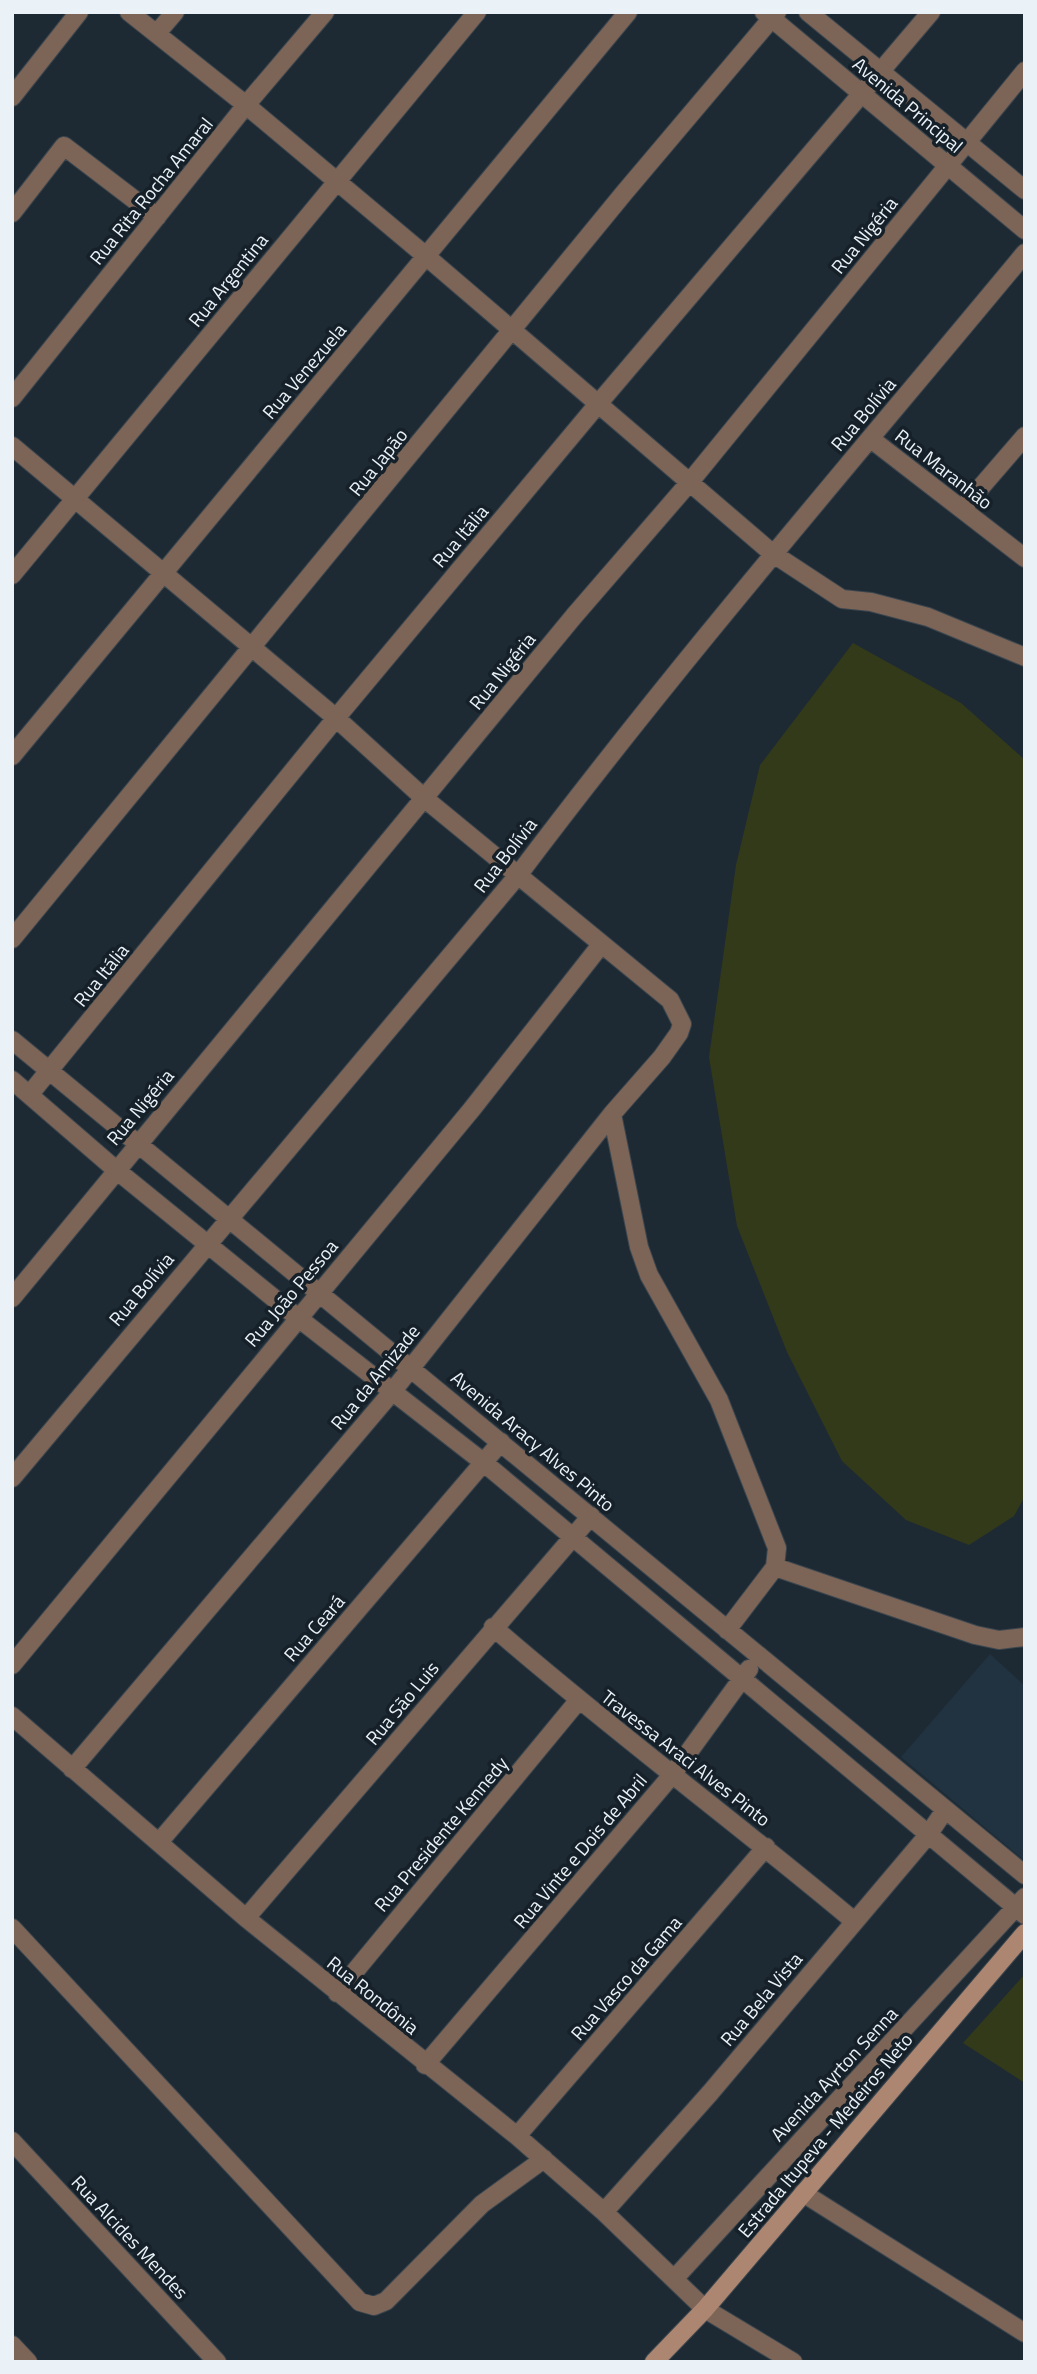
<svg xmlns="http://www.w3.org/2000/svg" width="1037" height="2374" font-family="'Titillium Web',sans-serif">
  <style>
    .built { fill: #213240 }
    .green { fill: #333a1a }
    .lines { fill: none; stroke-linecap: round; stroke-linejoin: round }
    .minor-casing { stroke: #3b464f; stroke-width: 20 }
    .tertiary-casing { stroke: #3b464f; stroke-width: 20 }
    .secondary-casing { stroke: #3b464f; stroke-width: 20 }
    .minor { stroke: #7c6457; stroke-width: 18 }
    .tertiary { stroke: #7c6457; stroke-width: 18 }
    .secondary { stroke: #ac8670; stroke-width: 18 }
    .labels { text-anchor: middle; stroke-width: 7; stroke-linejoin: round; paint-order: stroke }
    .street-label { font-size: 19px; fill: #eaf2f8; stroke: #152029 }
  </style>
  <rect width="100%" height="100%" fill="#1e2a33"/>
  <path class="built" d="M 990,1654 L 1025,1686 L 1025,1861 L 901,1757 Z"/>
  <path class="green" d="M 853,643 L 961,703 L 1025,760 L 1025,1496 L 1014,1516 L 969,1545 L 906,1520 L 842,1461 L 787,1352 L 737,1226 L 709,1057 L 736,865 L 760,765 Z
    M 1025,1974 L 1025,2083 L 963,2043 Z"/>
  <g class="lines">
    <defs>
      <path id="minor" d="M 129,12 L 246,105 L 427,257 L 772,553 L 842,599 L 871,602 L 928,617 L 1025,657
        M 157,33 L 175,12
        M 12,97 L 79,12
        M 12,213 L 64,146 L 157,217
        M 12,398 L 246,105 L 325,12
        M 871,439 L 1025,558
        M 12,446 L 336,718 L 424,798 L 670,1000 L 682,1024 L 679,1033 L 662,1057 L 612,1114 L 392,1392 L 72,1769
        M 962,509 L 1025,436
        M 12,575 L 477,12
        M 12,756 L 628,12
        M 12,939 L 624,193 L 777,12
        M 12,1040 L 1025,1875
        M 12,1080 L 115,1169 L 297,1317 L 483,1462 L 1025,1915
        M 30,1094 L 336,718 L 598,404 L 931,12
        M 612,1114 L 639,1247 L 649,1275 L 719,1400 L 777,1548 L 775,1567 L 727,1630
        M 12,1298 L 574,616 L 689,483 L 1025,71
        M 12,1478 L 519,874 C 680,660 855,458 1025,253
        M 775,1567 L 975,1635 L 999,1640 L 1025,1637
        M 493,1627 C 610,1729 735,1821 854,1921
        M 12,1665 L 472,1109 L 600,946
        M 12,1716 L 246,1918 L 517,2136 L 604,2212 L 705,2309 L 793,2362
        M 160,1841 L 501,1442
        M 246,1918 L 591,1516
        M 12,1928 L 360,2302 L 374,2306 L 386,2301 L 482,2204 L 544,2159
        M 337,1993 L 578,1701
        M 425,2065 L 672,1775 L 749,1669
        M 517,2136 L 766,1847
        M 12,2141 L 217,2362
        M 803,2193 L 1025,2333
        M 604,2212 L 710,2093 L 928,1835 L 945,1810
        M 674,2279 L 1025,1897
        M 12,2345 L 28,2362"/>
      <path id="tertiary" d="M 764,12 L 1025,230
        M 808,12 L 1025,190"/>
      <path id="secondary" d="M 654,2362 L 705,2309 L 1025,1933"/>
    </defs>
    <use href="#minor" class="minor-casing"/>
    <use href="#tertiary" class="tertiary-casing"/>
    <use href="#secondary" class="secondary-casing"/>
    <use href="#minor" class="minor"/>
    <use href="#tertiary" class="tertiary"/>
    <use href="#secondary" class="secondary"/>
  </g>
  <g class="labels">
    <g class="street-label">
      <text transform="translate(908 105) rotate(40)" y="7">Avenida Principal</text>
      <text transform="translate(151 191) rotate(-51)" y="7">Rua Rita Rocha Amaral</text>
      <text transform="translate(864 235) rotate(-51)" y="7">Rua Nigéria</text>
      <text transform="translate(228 280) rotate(-51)" y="7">Rua Argentina</text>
      <text transform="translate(304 371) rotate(-50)" y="7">Rua Venezuela</text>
      <text transform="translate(863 414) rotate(-50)" y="7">Rua Bolívia</text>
      <text transform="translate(378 462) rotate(-51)" y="7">Rua Japão</text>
      <text transform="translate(944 469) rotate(38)" y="7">Rua Maranhão</text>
      <text transform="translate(460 536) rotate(-50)" y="7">Rua Itália</text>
      <text transform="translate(502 671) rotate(-51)" y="7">Rua Nigéria</text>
      <text transform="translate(505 855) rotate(-52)" y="7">Rua Bolívia</text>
      <text transform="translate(101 975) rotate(-51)" y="7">Rua Itália</text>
      <text transform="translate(140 1107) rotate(-50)" y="7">Rua Nigéria</text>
      <text transform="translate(141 1289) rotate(-50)" y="7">Rua Bolívia</text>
      <text transform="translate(291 1293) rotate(-50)" y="7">Rua João Pessoa</text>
      <text transform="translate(375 1377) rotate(-51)" y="7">Rua da Amizade</text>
      <text transform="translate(533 1441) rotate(40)" y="7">Avenida Aracy Alves Pinto</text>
      <text transform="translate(314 1628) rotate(-49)" y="7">Rua Ceará</text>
      <text transform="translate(402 1703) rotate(-50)" y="7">Rua São Luis</text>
      <text transform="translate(686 1758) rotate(38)" y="7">Travessa Araci Alves Pinto</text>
      <text transform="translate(441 1834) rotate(-50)" y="7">Rua Presidente Kennedy</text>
      <text transform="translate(580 1851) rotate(-50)" y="7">Rua Vinte e Dois de Abril</text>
      <text transform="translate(626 1978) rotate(-49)" y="7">Rua Vasco da Gama</text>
      <text transform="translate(373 1995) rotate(39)" y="7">Rua Rondônia</text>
      <text transform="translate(761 1999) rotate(-50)" y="7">Rua Bela Vista</text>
      <text transform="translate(834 2074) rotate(-47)" y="7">Avenida Ayrton Senna</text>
      <text transform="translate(825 2135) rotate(-50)" y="7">Estrada Itupeva - Medeiros Neto</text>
      <text transform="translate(130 2237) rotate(47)" y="7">Rua Alcides Mendes</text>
    </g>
  </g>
  <rect width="1037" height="2374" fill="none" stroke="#eaf2f8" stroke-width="28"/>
</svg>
